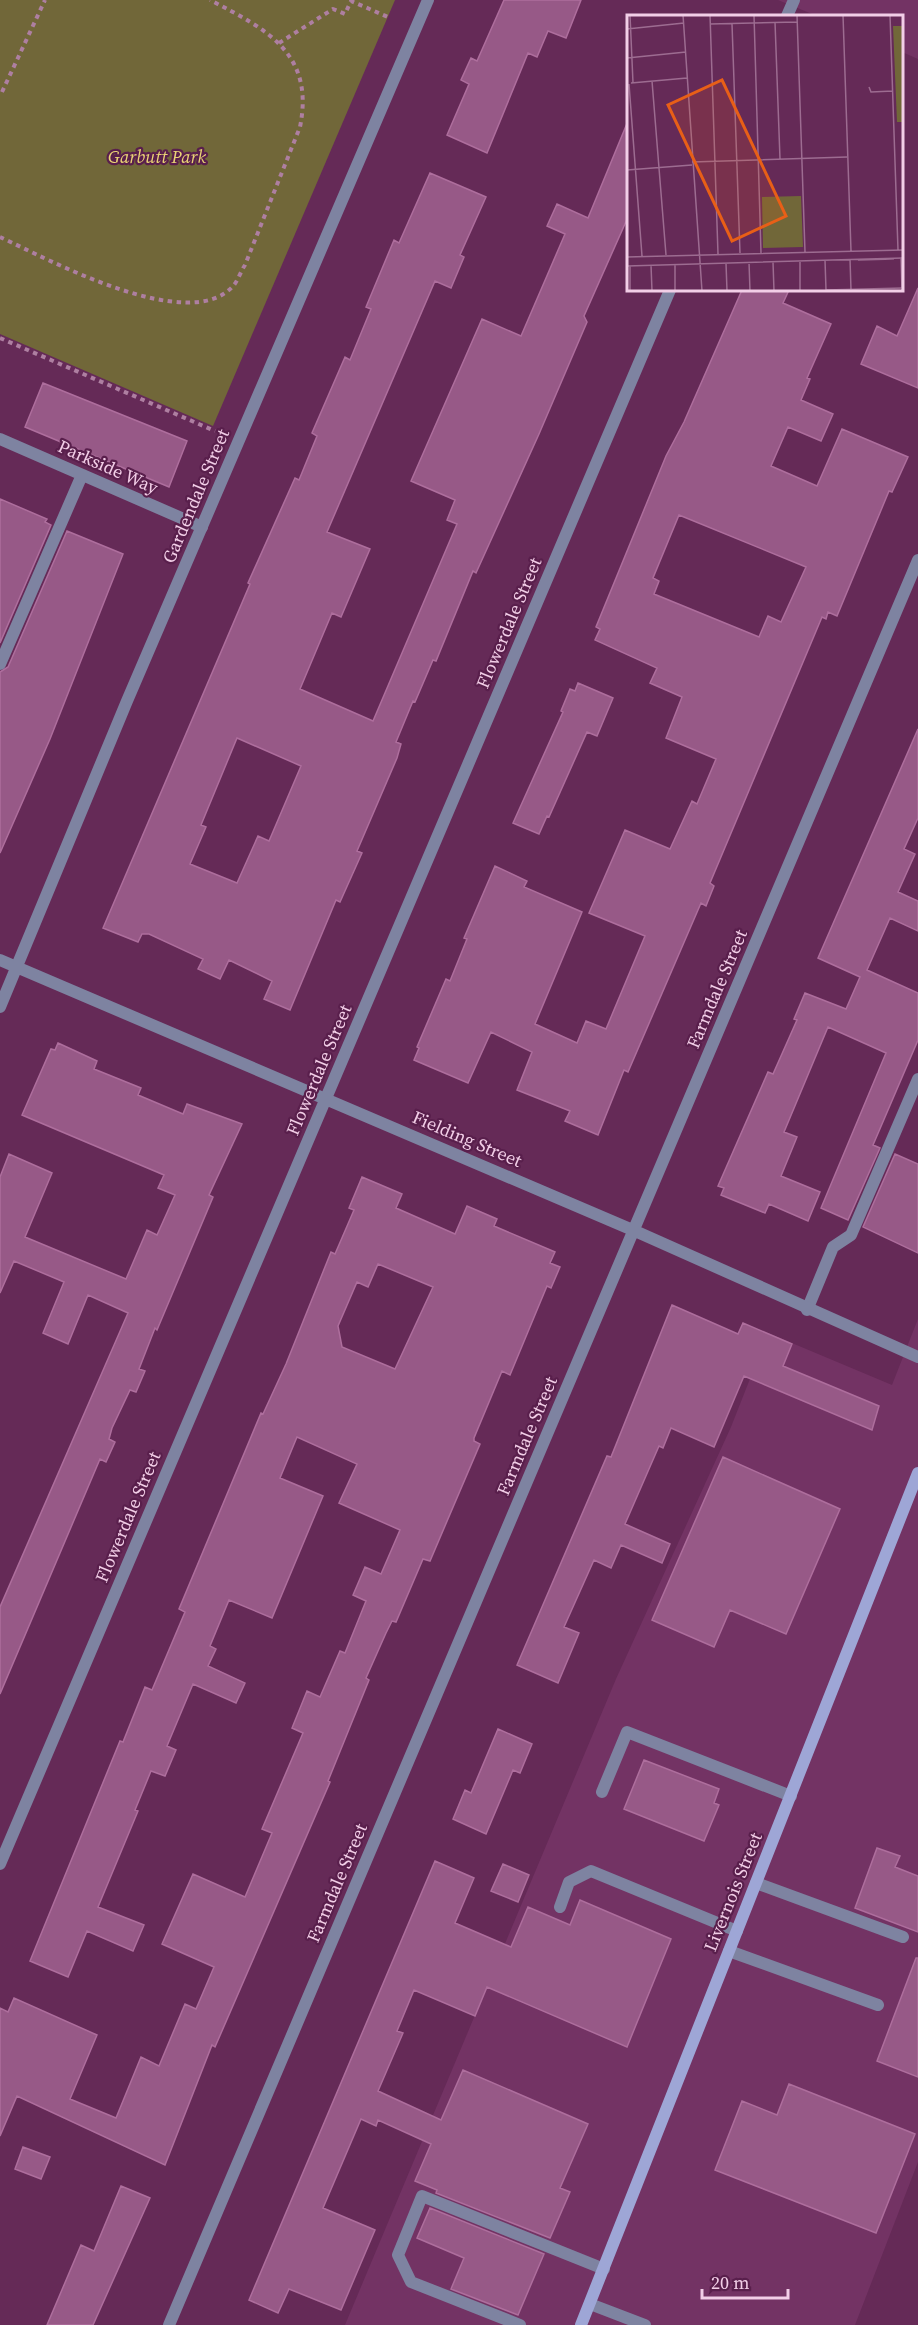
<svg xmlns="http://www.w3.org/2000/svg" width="918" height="2325" font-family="'Source Serif 4',serif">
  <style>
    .built { fill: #733364 }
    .green { fill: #716739 }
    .building { fill: #975987; stroke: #ae6e9d; stroke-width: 1.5; fill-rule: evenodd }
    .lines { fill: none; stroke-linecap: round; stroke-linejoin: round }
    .path { stroke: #ae7fa1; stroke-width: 4; stroke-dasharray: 4.5 4.5; stroke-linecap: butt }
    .lane { stroke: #7e83a1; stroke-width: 12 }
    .street { stroke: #7e83a1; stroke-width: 12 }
    .secondary { stroke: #9ea6d6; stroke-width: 12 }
    .labels { text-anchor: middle; stroke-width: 4.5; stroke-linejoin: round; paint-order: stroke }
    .park-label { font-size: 18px; font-style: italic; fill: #e9d475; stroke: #591f4c }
    .street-label { font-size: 18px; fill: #f2cee7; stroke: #591f4c }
    .inset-road { fill: none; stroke: #9d6c91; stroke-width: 1.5 }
    .view { fill: #e85f17; fill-opacity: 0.15; stroke: #e85f17; stroke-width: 3 }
    .inset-edge { fill: none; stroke: #f2cee7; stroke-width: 3 }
  </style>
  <rect width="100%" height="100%" fill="#652a57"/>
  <path class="built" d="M 778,0 L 918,0 L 918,59 L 902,52 L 902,16 L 817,16 Z
    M 918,1319 L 918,2162 L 855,2325 L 345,2325 L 616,1679 L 731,1427 L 768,1333 L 892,1385 Z"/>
  <path class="green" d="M 0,0 L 395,0 L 213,426 L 0,334 Z"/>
  <path class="building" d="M 504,0 L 581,0 L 566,38 L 548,31 L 537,57 L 528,53 L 487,153 L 447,135 L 469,84 L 461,80 L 471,58 L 477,61 Z
    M 628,121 L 628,217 L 584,316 L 587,322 L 539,434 L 476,573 L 473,571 L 436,661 L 433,660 L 415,702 L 413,701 L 396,742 L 401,744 L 397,758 L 357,851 L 362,853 L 340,902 L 336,900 L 290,1010 L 264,999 L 272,981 L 229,960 L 220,979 L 198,969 L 203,959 L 149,934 L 142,934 L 138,942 L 103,928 L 250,584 L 248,583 L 295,478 L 299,480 L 317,436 L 312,433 L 345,357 L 350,360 L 371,309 L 366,307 L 394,240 L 399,243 L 430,173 L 486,197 L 460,255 L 464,257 L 451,288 L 435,281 L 327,532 L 370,549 L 341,617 L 332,613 L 300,689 L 373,721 L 457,524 L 447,520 L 455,500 L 411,481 L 482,319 L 521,336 L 565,234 L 547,226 L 557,204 L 588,218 ZM 237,738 L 301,766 L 269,841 L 258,836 L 237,883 L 190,864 L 206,827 L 201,825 Z
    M 918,288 L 918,388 L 861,364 L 877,326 L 897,336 Z
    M 742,290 L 789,290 L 783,303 L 831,324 L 807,378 L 810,379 L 801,400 L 833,414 L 821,441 L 788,427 L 771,466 L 817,486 L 842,429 L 908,457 L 892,492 L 889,491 L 837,616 L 828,612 L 826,619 L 822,617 L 710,883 L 714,886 L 706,906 L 701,903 L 628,1072 L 624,1070 L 598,1135 L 565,1121 L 570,1111 L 517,1090 L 532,1052 L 491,1032 L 468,1083 L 414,1060 L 419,1048 L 417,1047 L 446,979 L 450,981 L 467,939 L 464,938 L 495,866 L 527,881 L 524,887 L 582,912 L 535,1024 L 577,1043 L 586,1021 L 606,1029 L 645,936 L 589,913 L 625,830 L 670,849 L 692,801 L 697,804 L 716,759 L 666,738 L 682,697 L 650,683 L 657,668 L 595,640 L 600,629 L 596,627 L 666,456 L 684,422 ZM 679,515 L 806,567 L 781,622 L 768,616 L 759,637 L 654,594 L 659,581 L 653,578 Z
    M 43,383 L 187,441 L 169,487 L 25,427 Z
    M 0,499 L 47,519 L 45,522 L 51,525 L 0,643 Z
    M 67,531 L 123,554 L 50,739 L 0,853 L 0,672 L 8,667 Z
    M 578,683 L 613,698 L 597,736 L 587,732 L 549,817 L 547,816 L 539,834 L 513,823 L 563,712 L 561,711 L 570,689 L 575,691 Z
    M 918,729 L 918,818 L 904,849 L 915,854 L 898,892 L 918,901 L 918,931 L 890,918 L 867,970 L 918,993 L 918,1040 L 873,1145 L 880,1148 L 848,1220 L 821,1208 L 886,1053 L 828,1027 L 784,1132 L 797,1137 L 781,1176 L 820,1192 L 808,1221 L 769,1204 L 765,1213 L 721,1195 L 724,1188 L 718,1186 L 768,1072 L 773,1074 L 797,1020 L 794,1019 L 805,993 L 846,1009 L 860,977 L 818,958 Z
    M 58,1043 L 97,1061 L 94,1069 L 141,1088 L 138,1095 L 183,1114 L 187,1104 L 242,1124 L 209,1195 L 213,1197 L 157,1330 L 155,1328 L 139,1369 L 145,1371 L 136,1392 L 130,1390 L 112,1428 L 109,1439 L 115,1442 L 106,1462 L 100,1459 L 0,1694 L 0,1607 L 128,1313 L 88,1295 L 68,1344 L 43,1333 L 64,1282 L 14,1261 L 0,1293 L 0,1177 L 9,1154 L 52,1173 L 25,1237 L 126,1279 L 147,1230 L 157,1235 L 175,1195 L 158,1188 L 164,1175 L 22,1115 L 51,1049 L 55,1050 Z
    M 895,1154 L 918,1164 L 918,1253 L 863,1227 Z
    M 362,1177 L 402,1194 L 396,1208 L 455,1234 L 467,1206 L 497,1219 L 494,1226 L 555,1252 L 550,1263 L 560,1267 L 551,1288 L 547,1286 L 510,1375 L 502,1371 L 474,1438 L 474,1441 L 480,1444 L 430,1561 L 423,1559 L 396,1622 L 392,1621 L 386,1633 L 366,1678 L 369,1680 L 328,1781 L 330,1782 L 215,2047 L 212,2045 L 165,2165 L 17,2096 L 0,2136 L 0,2008 L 8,2012 L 14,1998 L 97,2035 L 70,2099 L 116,2118 L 141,2057 L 159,2066 L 185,2004 L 196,2009 L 214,1967 L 162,1944 L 193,1874 L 245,1897 L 272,1833 L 262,1829 L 303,1733 L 292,1728 L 307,1691 L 320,1697 L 340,1651 L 345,1653 L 366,1601 L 353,1595 L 365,1567 L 381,1574 L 400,1530 L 339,1503 L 357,1464 L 297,1437 L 280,1478 L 323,1496 L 272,1618 L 229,1600 L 210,1646 L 216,1649 L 208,1666 L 245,1683 L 236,1703 L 193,1684 L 167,1746 L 176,1750 L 165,1776 L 151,1771 L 135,1810 L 138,1811 L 98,1907 L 144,1925 L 133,1951 L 87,1931 L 68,1977 L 30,1961 L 120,1741 L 123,1742 L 145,1687 L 152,1690 L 185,1612 L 179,1609 L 261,1413 L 263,1414 L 286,1364 L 331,1252 L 335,1254 L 354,1210 L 349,1208 ZM 378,1264 L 433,1287 L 395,1369 L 342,1347 L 338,1326 L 357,1282 L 368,1287 Z
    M 672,1305 L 738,1334 L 743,1323 L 792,1344 L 783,1366 L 879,1406 L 872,1430 L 744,1376 L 714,1447 L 671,1428 L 663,1448 L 659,1446 L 625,1524 L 670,1544 L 662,1563 L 621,1545 L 611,1568 L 594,1560 L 564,1627 L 579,1633 L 558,1683 L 517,1665 L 607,1456 L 611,1457 Z
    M 723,1457 L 840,1509 L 786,1634 L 730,1610 L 714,1647 L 652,1620 Z
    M 498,1729 L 532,1744 L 520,1773 L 513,1770 L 486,1834 L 453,1819 L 465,1790 L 471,1793 Z
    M 644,1760 L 719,1789 L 714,1803 L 719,1805 L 704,1841 L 624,1809 Z
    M 877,1848 L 900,1856 L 895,1867 L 918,1876 L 918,1932 L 855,1908 Z
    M 435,1861 L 474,1878 L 455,1923 L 511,1947 L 528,1907 L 570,1925 L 580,1900 L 671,1939 L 627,2047 L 487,1987 L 475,2016 L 414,1990 L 397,2031 L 403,2033 L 378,2091 L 441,2120 L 463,2070 L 588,2124 L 560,2188 L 570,2192 L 550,2238 L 436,2193 L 437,2190 L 415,2181 L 431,2144 L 378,2120 L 376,2126 L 361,2119 L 323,2208 L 375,2230 L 341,2310 L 289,2289 L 278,2313 L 249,2300 Z
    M 503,1864 L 529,1875 L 518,1902 L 491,1891 Z
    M 916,1958 L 918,1958 L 918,2077 L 877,2061 Z
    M 789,2084 L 915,2134 L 876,2233 L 715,2170 L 742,2101 L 777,2115 Z
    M 23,2147 L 50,2157 L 41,2179 L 15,2169 Z
    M 121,2186 L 150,2198 L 93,2325 L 47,2325 L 81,2245 L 94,2251 Z
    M 430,2208 L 544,2254 L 518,2315 L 451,2289 L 464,2258 L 417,2238 Z"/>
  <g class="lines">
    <path class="path" d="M 279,43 L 333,9 L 345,14 L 351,1 L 388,17
      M 2,92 L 45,0
      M 0,237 C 48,259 190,337 234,285 C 238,280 241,271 245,265 L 300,127 C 315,53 266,29 210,0
      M 0,338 L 215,431"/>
    <path class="lane" d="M 0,439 L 202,527
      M 0,664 L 82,475
      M 807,1310 L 833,1247 L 851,1235 L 918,1079
      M 602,1792 L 627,1732 L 791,1796
      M 756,1883 L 903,1937
      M 560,1907 L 569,1882 L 591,1871 L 737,1931
      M 729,1951 L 878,2005
      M 590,2304 L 645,2325
      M 520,2325 L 411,2282 L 398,2255 L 422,2196 L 604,2269"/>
    <path class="street" d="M 787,16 L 794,0
      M 0,960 L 635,1231 L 918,1357
      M 0,1007 L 127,701 L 428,0
      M 0,1864 L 670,290
      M 169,2325 L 918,560"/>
    <path class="secondary" d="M 581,2325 L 918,1473"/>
  </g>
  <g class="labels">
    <g class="park-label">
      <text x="157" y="163">Garbutt Park</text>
    </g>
    <g class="street-label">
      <text transform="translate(108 467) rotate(24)" y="6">Parkside Way</text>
      <text transform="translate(196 496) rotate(-67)" y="6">Gardendale Street</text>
      <text transform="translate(509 623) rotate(-67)" y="6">Flowerdale Street</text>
      <text transform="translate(717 989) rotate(-67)" y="6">Farmdale Street</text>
      <text transform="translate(319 1070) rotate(-67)" y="6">Flowerdale Street</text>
      <text transform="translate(467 1139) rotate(23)" y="6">Fielding Street</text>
      <text transform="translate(527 1436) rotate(-67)" y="6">Farmdale Street</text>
      <text transform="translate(128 1517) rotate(-67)" y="6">Flowerdale Street</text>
      <text transform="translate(337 1883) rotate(-67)" y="6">Farmdale Street</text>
      <text transform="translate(733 1892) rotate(-68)" y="6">Livernois Street</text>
    </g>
  </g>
  <g transform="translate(627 15)">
    <rect width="276" height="276" fill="#652a57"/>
    <path d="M 266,11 L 276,11 L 276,107 L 270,107 ZM 174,181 L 176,232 L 136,233 L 135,182 Z" fill="#716739"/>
    <path class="inset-road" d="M 3,0 L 6,68M 56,0 L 75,276M 83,0 L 91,239M 127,0 L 134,238M 170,0 L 178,237M 216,0 L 224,236M 263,0 L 271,235M 148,7 L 153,144M 83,9 L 170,7M 105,9 L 113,238M 0,14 L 57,8M 0,43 L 59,37M 25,66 L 39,240M 4,68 L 60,63M 2,69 L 15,241M 242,72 L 244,77 L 266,76M 65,147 L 220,142M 0,155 L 65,150M 0,242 L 276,235M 274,243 L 275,276M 223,244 L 224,275M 198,245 L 199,275M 231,245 L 267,244M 173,246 L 173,276M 122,247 L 123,276M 146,247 L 147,276M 99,248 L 100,276M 48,249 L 48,276M 24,250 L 25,276M 0,251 L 276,243M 3,251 L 3,276M 199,275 L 276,273"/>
    <path class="view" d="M 95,65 L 159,201 L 105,226 L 41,90 Z"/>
    <rect width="276" height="276" class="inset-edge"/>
  </g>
  <path d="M702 2289v9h86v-9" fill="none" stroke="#f2cee7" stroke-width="3"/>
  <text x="711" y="2289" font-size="18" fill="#f2cee7" stroke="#591f4c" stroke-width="4.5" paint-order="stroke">20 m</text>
</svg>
